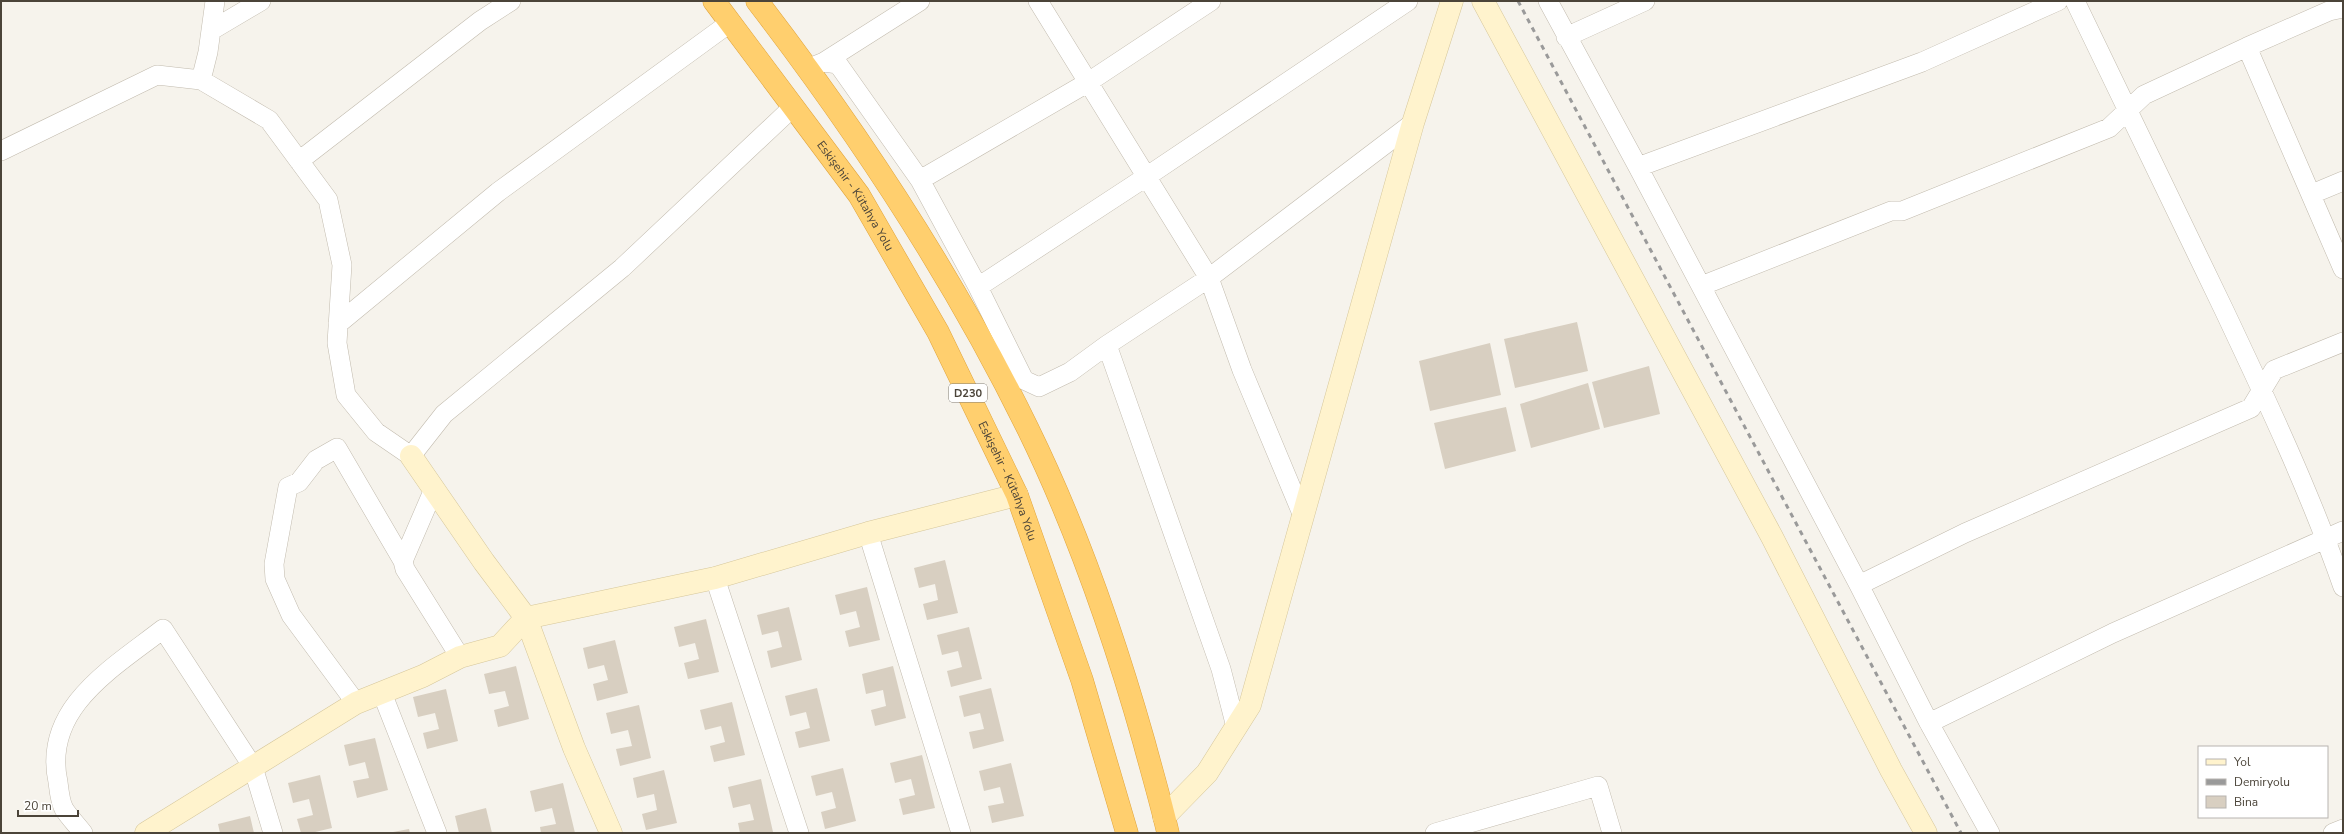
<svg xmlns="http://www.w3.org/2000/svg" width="2344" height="834" font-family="'Nunito Sans',sans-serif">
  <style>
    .building { fill: #d8cfc1 }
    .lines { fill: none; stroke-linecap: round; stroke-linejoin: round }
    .street-casing { stroke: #c2bbae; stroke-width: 20 }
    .secondary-casing { stroke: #d6c79b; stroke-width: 23 }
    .highway-casing { stroke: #e0a43c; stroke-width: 23 }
    .street { stroke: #fff; stroke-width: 19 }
    .secondary { stroke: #fff3cd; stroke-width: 22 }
    .highway { stroke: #ffcf6e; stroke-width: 22 }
    .rail { stroke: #9a9a9a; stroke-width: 3; stroke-dasharray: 5 5; stroke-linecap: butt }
    .labels { text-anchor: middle; stroke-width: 4; stroke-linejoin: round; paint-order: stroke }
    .shield { fill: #fff; stroke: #817c74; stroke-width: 1 }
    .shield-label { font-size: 11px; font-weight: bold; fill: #4b4439 }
    .street-label { font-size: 12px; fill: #4b4439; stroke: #fff }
  </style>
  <rect width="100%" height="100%" fill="#f6f3ec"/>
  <path class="building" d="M 1577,322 L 1588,371 L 1515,388 L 1504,339 Z
    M 1490,343 L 1501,395 L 1430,411 L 1419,361 Z
    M 1649,366 L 1660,414 L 1604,428 L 1592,382 Z
    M 1588,383 L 1600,429 L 1531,448 L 1520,404 Z
    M 1506,407 L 1516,451 L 1445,469 L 1434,423 Z
    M 945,560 L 958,613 L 927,620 L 923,604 L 938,600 L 935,584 L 919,588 L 914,568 Z
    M 867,587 L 880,640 L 849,647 L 845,631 L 860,627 L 856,611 L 840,615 L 835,595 Z
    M 789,607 L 802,660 L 771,668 L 767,651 L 782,647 L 778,631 L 762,635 L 757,615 Z
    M 706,619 L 719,672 L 688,679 L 684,663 L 699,659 L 695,643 L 679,647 L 674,627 Z
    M 969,627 L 982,679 L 951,687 L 947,671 L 962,667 L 958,651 L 942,655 L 937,635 Z
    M 615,640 L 628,693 L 597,701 L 593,684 L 608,680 L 604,665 L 588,669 L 583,648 Z
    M 516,666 L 529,719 L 498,727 L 494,710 L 509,706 L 505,691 L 489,694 L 484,674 Z
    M 893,666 L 906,718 L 875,726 L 871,710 L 886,706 L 883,690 L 866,694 L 862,674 Z
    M 817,688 L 830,741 L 799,748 L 795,732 L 810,728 L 806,712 L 790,716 L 785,696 Z
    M 991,688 L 1004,741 L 973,749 L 969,732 L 984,729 L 980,713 L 964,717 L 959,696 Z
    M 446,689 L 458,741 L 427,749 L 423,733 L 439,729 L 435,713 L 418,717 L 413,697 Z
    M 732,702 L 745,755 L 714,762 L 710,746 L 725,742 L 721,726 L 705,730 L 700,710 Z
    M 639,705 L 651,758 L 620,766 L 616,749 L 632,746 L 628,730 L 611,734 L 606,713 Z
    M 375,738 L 388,790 L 357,798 L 353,781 L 369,778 L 365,762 L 349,766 L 344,745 Z
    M 922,755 L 935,808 L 903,815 L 899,799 L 915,795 L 911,779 L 895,783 L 890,763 Z
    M 1011,763 L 1024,816 L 992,823 L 988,806 L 1004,803 L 1000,787 L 984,791 L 979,771 Z
    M 843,768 L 856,821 L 825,829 L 821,812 L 836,808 L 832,792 L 816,796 L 811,776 Z
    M 664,770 L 677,823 L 646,830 L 642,814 L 657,810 L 654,794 L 637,798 L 633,778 Z
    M 320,775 L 332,828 L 311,833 L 301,833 L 297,819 L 313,815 L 309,799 L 293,803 L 288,783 Z
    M 761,779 L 773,832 L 740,833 L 738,823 L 754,820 L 750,804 L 733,808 L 728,787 Z
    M 563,783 L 575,833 L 541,833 L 540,827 L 556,824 L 552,808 L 535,812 L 530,791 Z
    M 486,808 L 492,833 L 459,833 L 455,816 Z
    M 250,816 L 254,833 L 220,833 L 218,824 Z
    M 409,829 L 410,833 L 394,833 L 393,832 Z"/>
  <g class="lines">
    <defs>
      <path id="street" d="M 1038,1 L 1209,278 L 1242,370 L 1303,516
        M 1548,1 L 1638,167 L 1859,585 L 1929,723 L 1990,833
        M 2075,1 C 2125,104 2175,207 2224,310 C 2267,401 2310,492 2343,587
        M 212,30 L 261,1
        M 1566,37 L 1645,1
        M 2247,47 L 2343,269
        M 824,62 L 920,1
        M 809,68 L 824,62 L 838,64 L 920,180 L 978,287 L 1024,380 L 1039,387 L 1070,372 L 1107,345
        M 201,80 L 208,52 L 215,1
        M 1,151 L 157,75 L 201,80 L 269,120 L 328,200 L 342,265 L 337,343 L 346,395 L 376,432 L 411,456 L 444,414 L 622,268 L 793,107
        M 299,161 L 480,21 L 511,1
        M 1638,167 L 1922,62 L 2058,1
        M 920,180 L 1087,83 L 1211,1
        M 2312,194 L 2343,181
        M 1701,286 L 1891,211 L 1902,211 L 2109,128 L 2144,95 L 2247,47 L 2329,11 L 2343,8
        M 978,287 L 1146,177 L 1408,1
        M 338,324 L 498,192 L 731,22
        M 434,489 L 403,561 L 405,569 L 460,657
        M 868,533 L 961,833
        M 715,578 L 799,833
        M 1859,585 L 1965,533 L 2251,408 L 2274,370 L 2343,342
        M 382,693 L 437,833
        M 356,703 L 291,615 L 275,579 L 274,564 L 288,487 L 299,482 L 316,460 L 337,448 L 403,561
        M 1929,723 L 2113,633 L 2343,531
        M 1236,727 L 1221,669 L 1107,345 L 1209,278 L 1413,123
        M 83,833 C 77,825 69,817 64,809 C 60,802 59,790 58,782 C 42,708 113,668 163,629 L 253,767 L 273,833
        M 1435,833 L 1598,786 L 1612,833
        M 2333,833 L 2343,829"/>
      <path id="secondary" d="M 1483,1 L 1772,537 L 1891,770 L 1926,833
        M 411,456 L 484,562 L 526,618 L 574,748 L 611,833
        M 1164,817 L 1207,773 L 1250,705 L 1413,123 L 1452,1
        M 146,833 L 356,703 L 423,676 L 460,657 L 500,646 L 526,618 L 715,578 L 868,533 L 1017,495"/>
      <g id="highway">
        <path id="s1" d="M 714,1 L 859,195 L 938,332 L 1017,495 L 1082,680 L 1127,833"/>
        <path d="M 757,1 C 860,135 954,278 1028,429 C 1077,529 1114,636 1144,742 C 1152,772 1161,802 1168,833"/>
      </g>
    </defs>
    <use href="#street" class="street-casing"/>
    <use href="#secondary" class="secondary-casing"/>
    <use href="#highway" class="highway-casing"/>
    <use href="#street" class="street"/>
    <use href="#secondary" class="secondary"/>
    <use href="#highway" class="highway"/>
    <path class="rail" d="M 1518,1 L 1961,833"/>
  </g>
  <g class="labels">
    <rect class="shield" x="949" y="384" width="38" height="18" rx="3"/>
    <g class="shield-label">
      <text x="968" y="397">D230</text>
    </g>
    <g class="street-label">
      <text dy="4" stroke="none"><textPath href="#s1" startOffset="241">Eskişehir - Kütahya Yolu</textPath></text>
      <text dy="4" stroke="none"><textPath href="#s1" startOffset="565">Eskişehir - Kütahya Yolu</textPath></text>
    </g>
  </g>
  <rect width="2344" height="834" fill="none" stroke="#4b4439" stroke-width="4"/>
  <rect x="2198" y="746" width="130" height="72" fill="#ffffff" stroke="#b7b4b0"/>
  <rect x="2206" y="759" width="20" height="6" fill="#fff3cd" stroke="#b7b4b0"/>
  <text x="2234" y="766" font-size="12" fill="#4b4439">Yol</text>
  <rect x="2206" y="779" width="20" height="6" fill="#9a9a9a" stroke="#b7b4b0"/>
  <text x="2234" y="786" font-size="12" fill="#4b4439">Demiryolu</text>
  <rect x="2206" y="796" width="20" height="12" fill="#d8cfc1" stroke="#b7b4b0"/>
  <text x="2234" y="806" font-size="12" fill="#4b4439">Bina</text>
  <path d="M18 810v6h60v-6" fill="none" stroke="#4b4439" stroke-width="2"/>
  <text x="24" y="810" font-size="12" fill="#4b4439" stroke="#ffffff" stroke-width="3" paint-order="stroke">20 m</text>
</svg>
